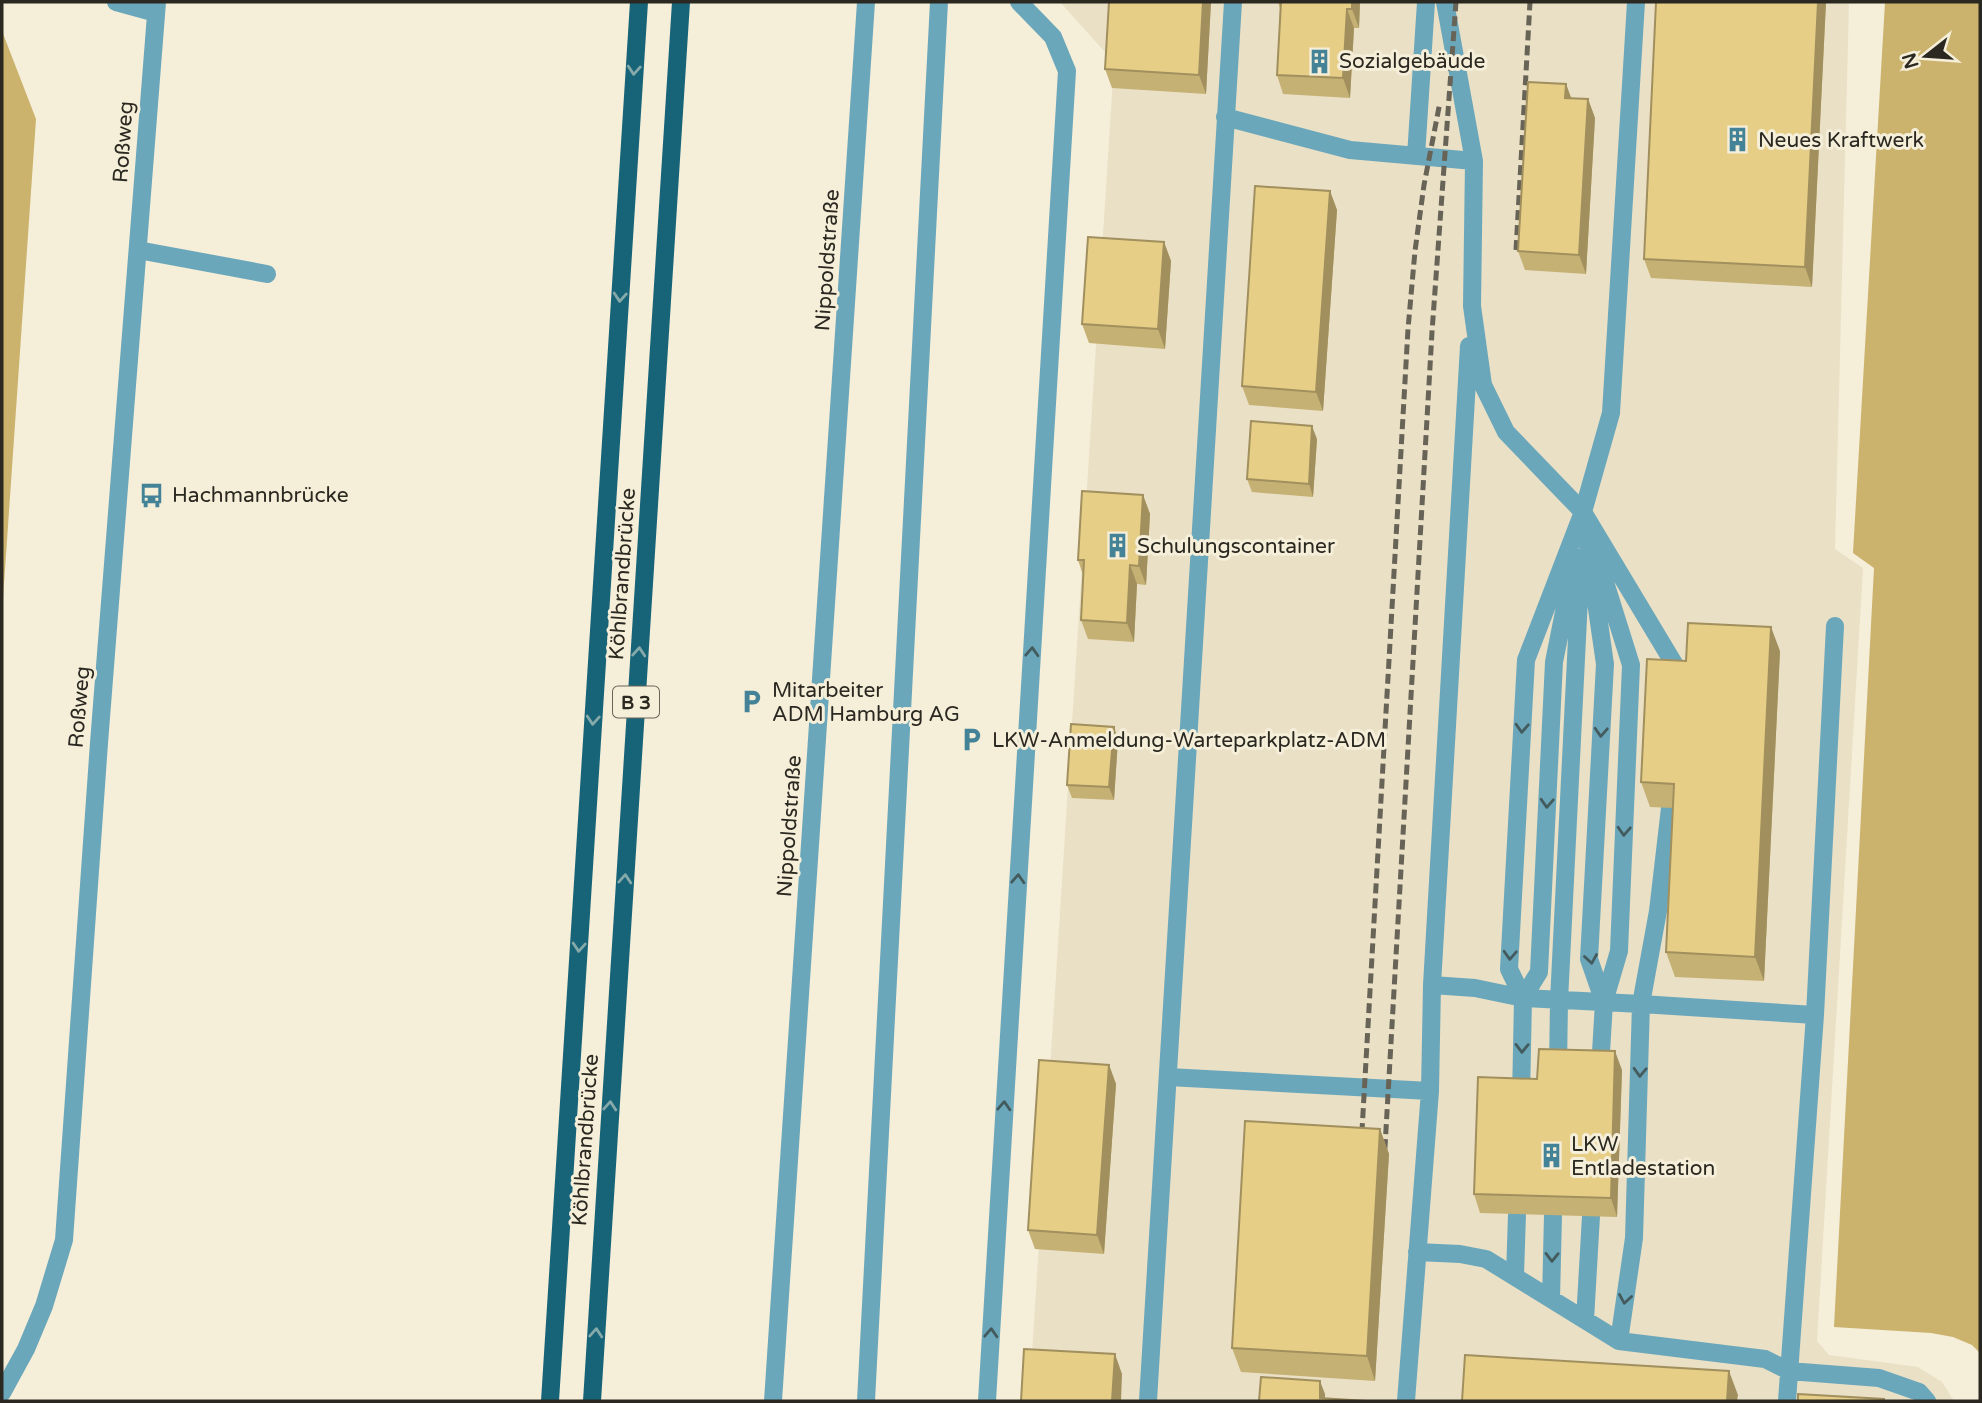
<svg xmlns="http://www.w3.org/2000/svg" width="1982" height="1403" font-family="'Varela Round',sans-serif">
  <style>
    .built { fill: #eae0c6 }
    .water { fill: #cbb36d }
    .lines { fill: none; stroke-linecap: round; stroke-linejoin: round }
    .service { stroke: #6ba7bb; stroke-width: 18 }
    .minor { stroke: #6ba7bb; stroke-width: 18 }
    .primary { stroke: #176479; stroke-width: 18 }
    .rail { stroke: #676357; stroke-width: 5; stroke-dasharray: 10 5; stroke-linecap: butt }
    .wall { fill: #c6b174 }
    .shaded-wall { fill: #a1905e }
    .building { fill: #e6ce87; stroke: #a1905e; stroke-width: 2 }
    .oneway { stroke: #86a9a9 }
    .oneway2 { stroke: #445b5e }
    .labels { text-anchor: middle; stroke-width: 6; stroke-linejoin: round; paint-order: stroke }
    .shield { fill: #f5eed9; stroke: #676358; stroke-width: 2 }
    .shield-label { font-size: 19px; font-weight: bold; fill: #2a2820 }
    .poi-label { font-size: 21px; fill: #2a2820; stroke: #f5eed9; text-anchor: start }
    .street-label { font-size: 21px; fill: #2a2820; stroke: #f5eed9 }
  </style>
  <rect width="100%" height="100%" fill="#f5eed9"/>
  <path class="built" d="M 1060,2 L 1849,2 L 1835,549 L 1863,568 L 1817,1341 L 1829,1355 L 1918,1367 L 1942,1382 L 1954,1401 L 1029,1401 L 1114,62 Z"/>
  <path class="water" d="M 1885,2 L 1980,2 L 1980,1353 L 1972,1345 L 1953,1337 L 1931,1333 L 1834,1327 L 1874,568 L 1853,553 Z
    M 2,31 L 36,119 L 2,613 Z"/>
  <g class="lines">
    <path class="service" d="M 1445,2 L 1474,161 L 1472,306 L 1483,385 L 1506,432 L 1583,512 L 1526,660 L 1509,969 L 1523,998 L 1521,1098
      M 1636,2 L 1611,413 L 1583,512 L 1676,667 L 1675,682
      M 1225,117 L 1350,150 L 1474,161
      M 1416,156 L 1426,2
      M 138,250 L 267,274
      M 1469,346 L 1432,985 L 1475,988 L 1523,998 L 1641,1004 L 1815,1015
      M 1523,998 L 1539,972 L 1554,662 L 1575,557
      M 1558,1068 L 1559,1001 L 1581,558
      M 1600,1069 L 1604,1002 L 1619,951 L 1631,665 L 1583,512 L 1605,664 L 1589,959 L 1604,1002
      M 1168,1077 L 1430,1091
      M 1417,1252 L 1460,1254 L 1486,1259 L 1619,1341 L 1765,1359 L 1789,1371 L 1879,1378 L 1919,1392 L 1927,1401
      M 1515,1276 L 1517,1214
      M 1551,1299 L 1553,1215
      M 1585,1320 L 1591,1216
      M 1619,1341 L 1634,1238 L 1641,1004 L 1658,911 L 1670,808
      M 866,1401 L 939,2
      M 987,1401 L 1067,71 L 1053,37 L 1019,2
      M 1148,1401 L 1233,2
      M 1406,1401 L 1430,1091 L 1432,985
      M 1787,1401 L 1815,1015 L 1835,626"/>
    <path class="minor" d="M 116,2 L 156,13
      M 2,1393 L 26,1349 L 44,1306 L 64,1240 L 99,743 L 157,2
      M 773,1401 L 866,2"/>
    <path class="primary" d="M 550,1401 L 639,2
      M 592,1401 L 681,2"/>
    <path class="rail" d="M 1516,250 L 1530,2
      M 1361,1148 L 1408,329 L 1415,251 L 1424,185 L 1440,102
      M 1384,1164 L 1432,332 L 1456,2"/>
  </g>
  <path class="wall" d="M 1109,2 L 1211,2 L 1206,94 L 1112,88 L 1105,69 Z
    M 1278,2 L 1360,2 L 1359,28 L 1354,28 L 1350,98 L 1283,94 L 1277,75 L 1280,9 Z
    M 1656,2 L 1826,2 L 1812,287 L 1651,278 L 1644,259 Z
    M 1566,84 L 1571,98 L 1588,99 L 1595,118 L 1586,274 L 1525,270 L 1518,251 Z
    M 1330,191 L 1337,210 L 1323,411 L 1249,405 L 1242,386 Z
    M 1164,242 L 1171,261 L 1165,349 L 1089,343 L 1082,324 Z
    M 1317,439 L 1313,497 L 1252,492 L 1247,479 Z
    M 1143,495 L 1150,514 L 1146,585 L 1137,584 L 1134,642 L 1088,639 L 1081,620 L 1083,575 L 1078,560 Z
    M 1780,651 L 1764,981 L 1675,977 L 1666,952 L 1673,808 L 1650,807 L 1641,782 L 1686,661 Z
    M 1114,727 L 1118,740 L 1114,800 L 1072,798 L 1067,785 Z
    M 1109,1065 L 1116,1084 L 1104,1254 L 1035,1249 L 1028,1230 Z
    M 1622,1070 L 1617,1217 L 1480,1213 L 1474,1194 Z
    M 1380,1129 L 1389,1154 L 1375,1381 L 1241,1372 L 1232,1348 Z"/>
  <path class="shaded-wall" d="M 1203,2 L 1211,2 L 1206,94 L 1199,75 Z
    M 1352,2 L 1360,2 L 1359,28 L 1352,9 Z
    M 1818,2 L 1826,2 L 1812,287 L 1805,267 Z
    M 1347,9 L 1354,28 L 1350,98 L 1343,78 Z
    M 1566,84 L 1573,103 L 1565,98 Z
    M 1588,99 L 1595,118 L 1586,274 L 1579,255 Z
    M 1330,191 L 1337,210 L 1323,411 L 1316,392 Z
    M 1164,242 L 1171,261 L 1165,349 L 1158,329 Z
    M 1312,426 L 1317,439 L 1313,497 L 1309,484 Z
    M 1143,495 L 1150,514 L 1146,585 L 1139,566 Z
    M 1130,565 L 1137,584 L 1134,642 L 1127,623 Z
    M 1771,627 L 1780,651 L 1764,981 L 1755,957 Z
    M 1114,727 L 1118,740 L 1114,800 L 1109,787 Z
    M 1615,1051 L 1622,1070 L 1617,1217 L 1611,1198 Z
    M 1109,1065 L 1116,1084 L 1104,1254 L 1097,1235 Z
    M 1380,1129 L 1389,1154 L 1375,1381 L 1367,1356 Z
    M 1115,1354 L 1122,1374 L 1121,1401 L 1112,1401 Z
    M 1729,1371 L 1738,1395 L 1737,1401 L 1727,1401 Z
    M 1320,1381 L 1325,1394 L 1325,1401 L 1320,1398 Z"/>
  <path class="building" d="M 1109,2 L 1203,2 L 1199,75 L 1105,69 Z
    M 1281,2 L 1352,2 L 1352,9 L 1347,9 L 1343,78 L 1277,75 Z
    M 1656,2 L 1818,2 L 1805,267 L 1644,259 Z
    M 1528,82 L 1566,84 L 1565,98 L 1588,99 L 1579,255 L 1518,251 Z
    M 1255,186 L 1330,191 L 1316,392 L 1242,386 Z
    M 1088,237 L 1164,242 L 1158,329 L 1082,324 Z
    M 1251,421 L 1312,426 L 1309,484 L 1247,479 Z
    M 1082,491 L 1143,495 L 1139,566 L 1130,565 L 1127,623 L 1081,620 L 1084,560 L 1078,560 Z
    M 1688,623 L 1771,627 L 1755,957 L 1666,952 L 1674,784 L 1641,782 L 1647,659 L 1686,661 Z
    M 1071,724 L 1114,727 L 1109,787 L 1067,785 Z
    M 1539,1049 L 1615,1051 L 1611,1198 L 1474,1194 L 1478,1077 L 1537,1079 Z
    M 1039,1060 L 1109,1065 L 1097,1235 L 1028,1230 Z
    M 1245,1121 L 1380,1129 L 1367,1356 L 1232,1348 Z
    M 1024,1349 L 1115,1354 L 1112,1401 L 1021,1401 Z
    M 1465,1355 L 1729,1371 L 1727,1401 L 1462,1401 Z
    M 1261,1377 L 1320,1381 L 1320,1398 L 1367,1401 L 1259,1401 Z
    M 1798,1394 L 1884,1399 L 1884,1401 L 1798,1401 Z"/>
  <defs><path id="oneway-chevron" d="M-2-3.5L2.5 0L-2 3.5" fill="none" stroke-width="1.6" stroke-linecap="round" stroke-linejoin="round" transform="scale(1.75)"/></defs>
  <g class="oneway">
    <use href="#oneway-chevron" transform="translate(634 70) rotate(94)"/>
    <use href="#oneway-chevron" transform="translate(620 297) rotate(94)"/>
    <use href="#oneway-chevron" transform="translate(639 652) rotate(-86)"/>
    <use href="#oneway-chevron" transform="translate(593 720) rotate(94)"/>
    <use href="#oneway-chevron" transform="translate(625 879) rotate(-86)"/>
    <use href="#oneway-chevron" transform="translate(579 947) rotate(94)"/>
    <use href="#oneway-chevron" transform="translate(610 1106) rotate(-86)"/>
    <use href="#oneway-chevron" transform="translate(596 1333) rotate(-86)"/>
  </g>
  <g class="oneway2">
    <use href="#oneway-chevron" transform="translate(1032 652) rotate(-87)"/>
    <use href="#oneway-chevron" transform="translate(1522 728) rotate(93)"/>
    <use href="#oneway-chevron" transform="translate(1601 732) rotate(93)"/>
    <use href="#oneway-chevron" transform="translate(1547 803) rotate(93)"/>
    <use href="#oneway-chevron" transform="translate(1624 831) rotate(93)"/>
    <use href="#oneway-chevron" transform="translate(1018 879) rotate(-87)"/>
    <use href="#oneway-chevron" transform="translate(1510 955) rotate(93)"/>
    <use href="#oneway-chevron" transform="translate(1591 959) rotate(81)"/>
    <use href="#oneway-chevron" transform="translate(1522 1048) rotate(91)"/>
    <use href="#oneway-chevron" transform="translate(1640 1072) rotate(92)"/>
    <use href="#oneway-chevron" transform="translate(1004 1106) rotate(-87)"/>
    <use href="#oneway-chevron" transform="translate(1552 1257) rotate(91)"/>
    <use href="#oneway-chevron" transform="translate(1625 1299) rotate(99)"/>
    <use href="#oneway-chevron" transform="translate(991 1333) rotate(-87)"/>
  </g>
  <defs>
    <symbol id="building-bare" viewBox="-9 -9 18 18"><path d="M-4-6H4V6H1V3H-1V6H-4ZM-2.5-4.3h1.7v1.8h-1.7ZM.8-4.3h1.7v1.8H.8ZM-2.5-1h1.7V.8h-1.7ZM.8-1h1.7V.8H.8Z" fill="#448397" stroke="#f5eed9" stroke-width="2.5" paint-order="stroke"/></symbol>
    <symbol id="bus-bare" viewBox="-9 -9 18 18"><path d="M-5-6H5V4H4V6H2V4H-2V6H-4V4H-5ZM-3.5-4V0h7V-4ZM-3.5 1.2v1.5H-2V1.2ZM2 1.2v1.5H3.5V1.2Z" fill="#448397" stroke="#f5eed9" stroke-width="2.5" paint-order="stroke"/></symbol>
    <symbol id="parking-bare" viewBox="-9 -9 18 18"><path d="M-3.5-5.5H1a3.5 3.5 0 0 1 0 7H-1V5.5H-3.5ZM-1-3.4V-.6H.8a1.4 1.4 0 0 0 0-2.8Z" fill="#448397" stroke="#f5eed9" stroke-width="2.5" paint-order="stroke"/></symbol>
  </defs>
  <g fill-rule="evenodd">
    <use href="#building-bare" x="1302" y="44" width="35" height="35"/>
    <use href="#building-bare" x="1720" y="122" width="35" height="35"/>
    <use href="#bus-bare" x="134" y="478" width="35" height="35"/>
    <use href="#building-bare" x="1100" y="528" width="35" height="35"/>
    <use href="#parking-bare" x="734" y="684" width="35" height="35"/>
    <use href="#parking-bare" x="954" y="722" width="35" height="35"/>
    <use href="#building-bare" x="1534" y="1138" width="35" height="35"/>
  </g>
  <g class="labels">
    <rect class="shield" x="613" y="686.5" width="46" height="31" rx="5"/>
    <g class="shield-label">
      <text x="636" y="709">B 3</text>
    </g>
    <g class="poi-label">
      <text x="1339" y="68">Sozialgebäude</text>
      <text x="1758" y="147">Neues Kraftwerk</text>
      <text x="172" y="502">Hachmannbrücke</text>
      <text x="1137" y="553">Schulungscontainer</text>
      <text x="772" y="697">Mitarbeiter<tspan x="772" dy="24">ADM Hamburg AG</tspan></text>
      <text x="992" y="747">LKW-Anmeldung-Warteparkplatz-ADM</text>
      <text x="1571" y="1151">LKW<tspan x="1571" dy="24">Entladestation</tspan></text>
    </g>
    <g class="street-label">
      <text transform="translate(123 142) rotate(-86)" y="7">Roßweg</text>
      <text transform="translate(827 260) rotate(-86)" y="7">Nippoldstraße</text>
      <text transform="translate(622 574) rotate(-86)" y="7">Köhlbrandbrücke</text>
      <text transform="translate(79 707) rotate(-85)" y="7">Roßweg</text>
      <text transform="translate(789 826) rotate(-86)" y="7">Nippoldstraße</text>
      <text transform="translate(585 1140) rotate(-86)" y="7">Köhlbrandbrücke</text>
    </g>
  </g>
  <rect width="1982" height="1403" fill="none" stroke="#2a2820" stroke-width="7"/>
  <g transform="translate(1926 56) rotate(253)" stroke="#f5eed9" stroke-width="5" paint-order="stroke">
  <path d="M0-5L12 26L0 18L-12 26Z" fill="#2a2820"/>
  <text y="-10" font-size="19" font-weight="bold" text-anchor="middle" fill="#2a2820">N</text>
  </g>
</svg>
